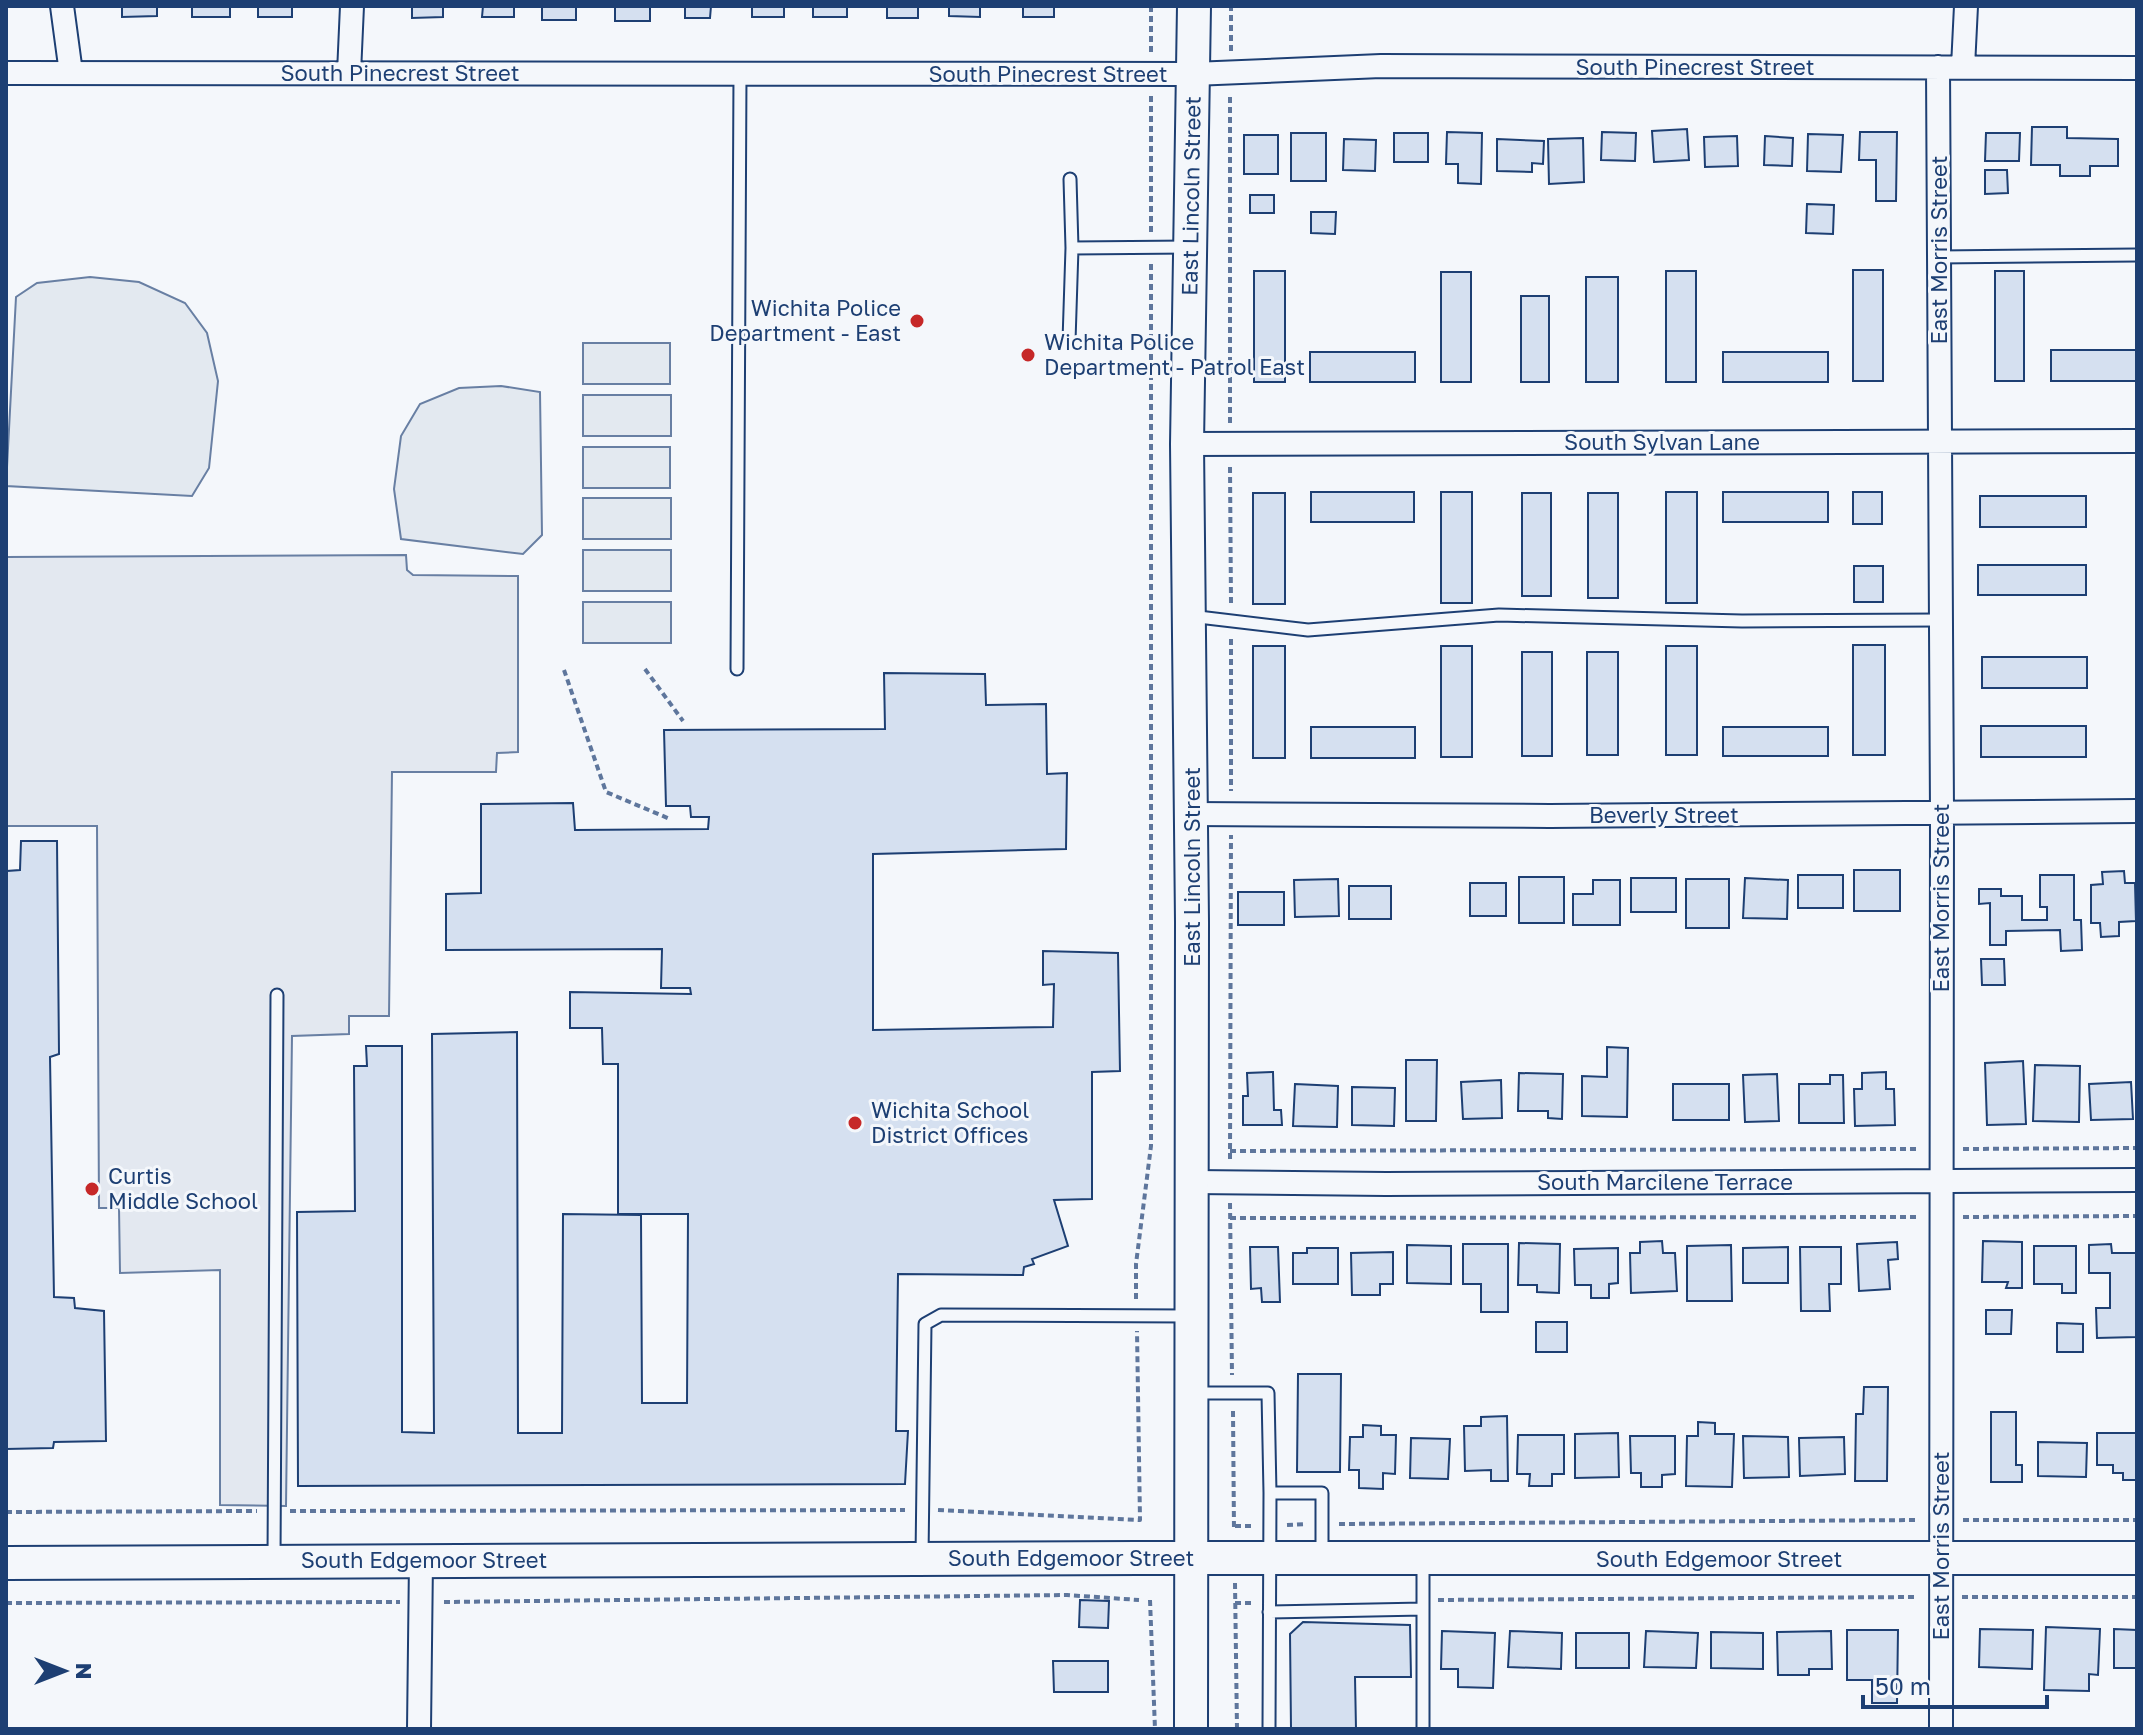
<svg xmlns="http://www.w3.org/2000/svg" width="2143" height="1735" font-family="'Golos Text',sans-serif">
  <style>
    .green { fill: #e3e9f0; stroke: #687fa3; stroke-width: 2 }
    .parking { fill: #e3e8f0; stroke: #687fa3; stroke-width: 2 }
    .building { fill: #d5e0f0; stroke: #1d3f73; stroke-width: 2 }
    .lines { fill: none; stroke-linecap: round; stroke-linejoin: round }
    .lane-casing { stroke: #1d3f73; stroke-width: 15 }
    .street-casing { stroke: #1d3f73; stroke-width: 26 }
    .secondary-casing { stroke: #1d3f73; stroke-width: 36 }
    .path { stroke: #5e769c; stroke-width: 4; stroke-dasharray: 6 4; stroke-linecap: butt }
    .lane { stroke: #f4f7fb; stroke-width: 11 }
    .street { stroke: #f4f7fb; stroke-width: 22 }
    .secondary { stroke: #f4f7fb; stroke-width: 32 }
    .poi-dot { fill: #c62828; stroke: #f4f7fb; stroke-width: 3 }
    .labels { text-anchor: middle; stroke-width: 6; stroke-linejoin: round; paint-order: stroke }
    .street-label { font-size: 22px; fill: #1d3f73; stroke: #f4f7fb }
    .poi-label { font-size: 22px; fill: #1d3f73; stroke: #f4f7fb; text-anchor: start }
  </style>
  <rect width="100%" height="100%" fill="#f4f7fb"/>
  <path class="green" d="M 90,277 L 139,282 L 185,303 L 207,333 L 218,381 L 209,468 L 192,496 L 6,486 L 16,297 L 37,283 Z
    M 583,343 L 670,343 L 670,384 L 583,384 Z
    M 501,386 L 540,392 L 542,535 L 523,554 L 401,539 L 394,489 L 401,436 L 420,404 L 459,388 Z
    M 583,395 L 671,395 L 671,436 L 583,436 Z
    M 583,447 L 670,447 L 670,488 L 583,488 Z
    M 583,498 L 671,498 L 671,539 L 583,539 Z
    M 583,550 L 671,550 L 671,591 L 583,591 Z
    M 583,602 L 671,602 L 671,643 L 583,643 Z"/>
  <path class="parking" d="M 406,555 L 407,570 L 413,575 L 518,576 L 518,752 L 497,753 L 496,772 L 392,772 L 389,1016 L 349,1016 L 349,1034 L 292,1036 L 286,1506 L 220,1505 L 220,1270 L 120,1273 L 119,1208 L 99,1208 L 97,826 L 6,826 L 6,557 Z"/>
  <path class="building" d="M 122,6 L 157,6 L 157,16 L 122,17 Z
    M 192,6 L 230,6 L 230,17 L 192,17 Z
    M 258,6 L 292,6 L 292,17 L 258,17 Z
    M 412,6 L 443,6 L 443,17 L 412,18 Z
    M 483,6 L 514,6 L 514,17 L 482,17 Z
    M 542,6 L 576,6 L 576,20 L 542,20 Z
    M 615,6 L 650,6 L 650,21 L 615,21 Z
    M 685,6 L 711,6 L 710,18 L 685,18 Z
    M 752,6 L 784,6 L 784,17 L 752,17 Z
    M 813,6 L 847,6 L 847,17 L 813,17 Z
    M 887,6 L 918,6 L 918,18 L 887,18 Z
    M 949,6 L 980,6 L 980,17 L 949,16 Z
    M 1023,6 L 1054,6 L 1054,17 L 1023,17 Z
    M 2032,127 L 2067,127 L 2067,138 L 2118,139 L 2118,166 L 2090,166 L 2090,176 L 2060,176 L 2060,165 L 2031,165 Z
    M 1687,129 L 1689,160 L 1654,162 L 1652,131 Z
    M 1447,132 L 1482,133 L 1481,184 L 1458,183 L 1458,164 L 1446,164 Z
    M 1602,132 L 1636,133 L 1635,161 L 1601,160 Z
    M 1860,132 L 1897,132 L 1896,201 L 1876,201 L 1876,160 L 1859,160 Z
    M 1291,133 L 1326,133 L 1326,181 L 1291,181 Z
    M 1394,133 L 1428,133 L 1428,162 L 1394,162 Z
    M 1986,133 L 2020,133 L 2019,161 L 1985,161 Z
    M 1808,134 L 1843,135 L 1841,172 L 1807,171 Z
    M 1244,135 L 1278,135 L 1278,174 L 1244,174 Z
    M 1737,136 L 1738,166 L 1705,167 L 1704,137 Z
    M 1765,136 L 1793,138 L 1792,166 L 1764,165 Z
    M 1583,138 L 1584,182 L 1549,184 L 1548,139 Z
    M 1344,139 L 1376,140 L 1375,171 L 1343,170 Z
    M 1497,139 L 1544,141 L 1543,164 L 1532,163 L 1532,172 L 1497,171 Z
    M 1985,170 L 2007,170 L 2008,193 L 1985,194 Z
    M 1250,195 L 1274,195 L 1274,213 L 1250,213 Z
    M 1807,204 L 1834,205 L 1833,234 L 1806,233 Z
    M 1311,212 L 1336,212 L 1335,234 L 1311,233 Z
    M 1853,270 L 1883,270 L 1883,381 L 1853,381 Z
    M 1254,271 L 1285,271 L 1285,382 L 1254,382 Z
    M 1666,271 L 1696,271 L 1696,382 L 1666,382 Z
    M 1995,271 L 2024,271 L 2024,381 L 1995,381 Z
    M 1441,272 L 1471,272 L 1471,382 L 1441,382 Z
    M 1586,277 L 1618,277 L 1618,382 L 1586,382 Z
    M 1521,296 L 1549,296 L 1549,382 L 1521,382 Z
    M 2051,350 L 2137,350 L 2137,381 L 2051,381 Z
    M 1310,352 L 1415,352 L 1415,382 L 1310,382 Z
    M 1723,352 L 1828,352 L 1828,382 L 1723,382 Z
    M 1311,492 L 1414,492 L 1414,522 L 1311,522 Z
    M 1441,492 L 1472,492 L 1472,603 L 1441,603 Z
    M 1666,492 L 1697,492 L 1697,603 L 1666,603 Z
    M 1723,492 L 1828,492 L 1828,522 L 1723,522 Z
    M 1853,492 L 1882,492 L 1882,524 L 1853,524 Z
    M 1253,493 L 1285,493 L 1285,604 L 1253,604 Z
    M 1522,493 L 1551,493 L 1551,596 L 1522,596 Z
    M 1588,493 L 1618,493 L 1618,598 L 1588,598 Z
    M 1980,496 L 2086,496 L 2086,527 L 1980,527 Z
    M 1978,565 L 2086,565 L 2086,595 L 1978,595 Z
    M 1854,566 L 1883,566 L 1883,602 L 1854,602 Z
    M 1853,645 L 1885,645 L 1885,755 L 1853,755 Z
    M 1253,646 L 1285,646 L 1285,758 L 1253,758 Z
    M 1441,646 L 1472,646 L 1472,757 L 1441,757 Z
    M 1666,646 L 1697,646 L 1697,755 L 1666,755 Z
    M 1522,652 L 1552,652 L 1552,756 L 1522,756 Z
    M 1587,652 L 1618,652 L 1618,755 L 1587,755 Z
    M 1982,657 L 2087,657 L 2087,688 L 1982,688 Z
    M 884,673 L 985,674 L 986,705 L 1046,704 L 1047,774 L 1067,773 L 1066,849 L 873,854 L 873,1030 L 1053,1027 L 1054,984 L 1043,985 L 1043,951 L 1118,953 L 1120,1071 L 1092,1072 L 1092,1199 L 1054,1200 L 1068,1246 L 1032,1259 L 1034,1264 L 1024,1267 L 1023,1275 L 898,1274 L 896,1431 L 908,1431 L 905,1484 L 298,1486 L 297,1212 L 355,1211 L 354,1066 L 367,1066 L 366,1046 L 402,1046 L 402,1432 L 434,1433 L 432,1034 L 517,1032 L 518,1433 L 562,1433 L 563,1214 L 641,1215 L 642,1403 L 687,1403 L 688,1214 L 618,1214 L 618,1064 L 603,1064 L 602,1028 L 570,1028 L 570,992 L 691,994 L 690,988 L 661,988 L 662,949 L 446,950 L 446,894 L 481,893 L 481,804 L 573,803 L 575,830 L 708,829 L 709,817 L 691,817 L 690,806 L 666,806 L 664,730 L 885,729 Z
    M 884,673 L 985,674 L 986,705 L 1046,704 L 1047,774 L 1067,773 L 1066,849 L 873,854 L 873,1030 L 1053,1027 L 1054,984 L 1043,985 L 1043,951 L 1118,953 L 1120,1071 L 1092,1072 L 1092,1199 L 1054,1200 L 1068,1246 L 1032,1259 L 1034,1264 L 1024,1267 L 1023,1275 L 898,1274 L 896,1431 L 908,1431 L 905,1484 L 298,1486 L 297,1212 L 355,1211 L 354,1066 L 367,1066 L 366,1046 L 402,1046 L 402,1432 L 434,1433 L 432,1034 L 517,1032 L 518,1433 L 562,1433 L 563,1214 L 641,1215 L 642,1403 L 687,1403 L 688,1214 L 618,1214 L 618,1064 L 603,1064 L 602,1028 L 570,1028 L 570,992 L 691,994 L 690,988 L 661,988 L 662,949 L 446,950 L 446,894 L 481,893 L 481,804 L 573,803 L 575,830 L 708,829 L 709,817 L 691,817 L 690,806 L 666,806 L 664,730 L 885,729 Z
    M 1981,726 L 2086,726 L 2086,757 L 1981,757 Z
    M 1311,727 L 1415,727 L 1415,758 L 1311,758 Z
    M 1723,727 L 1828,727 L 1828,756 L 1723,756 Z
    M 21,841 L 57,841 L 59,1054 L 50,1057 L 54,1297 L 74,1298 L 75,1308 L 104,1311 L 106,1441 L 54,1442 L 53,1448 L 6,1449 L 6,892 L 7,871 L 20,870 Z
    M 1854,870 L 1900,870 L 1900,911 L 1854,911 Z
    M 2124,871 L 2125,883 L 2135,883 L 2136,921 L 2119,922 L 2119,936 L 2101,937 L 2100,923 L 2091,923 L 2091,885 L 2103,884 L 2102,872 Z
    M 1798,875 L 1843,875 L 1843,908 L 1798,908 Z
    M 2040,875 L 2074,875 L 2074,920 L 2081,920 L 2082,950 L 2061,951 L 2060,930 L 2006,931 L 2006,945 L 1990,945 L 1990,903 L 1979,904 L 1979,889 L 2001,889 L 2001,896 L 2022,896 L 2022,920 L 2047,920 L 2047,907 L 2040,907 Z
    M 1519,877 L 1564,877 L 1564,923 L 1519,923 Z
    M 1631,878 L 1676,878 L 1676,912 L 1631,912 Z
    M 1745,878 L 1788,880 L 1787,919 L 1743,918 Z
    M 1338,879 L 1339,916 L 1295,917 L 1294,880 Z
    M 1686,879 L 1729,879 L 1729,928 L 1686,928 Z
    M 1593,880 L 1620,880 L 1620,925 L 1573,925 L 1573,894 L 1593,894 Z
    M 1470,883 L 1506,883 L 1506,916 L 1470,916 Z
    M 1349,886 L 1391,886 L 1391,919 L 1349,919 Z
    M 1238,892 L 1284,892 L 1284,925 L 1238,925 Z
    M 1981,959 L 2004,959 L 2005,985 L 1982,985 Z
    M 1607,1047 L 1628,1048 L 1627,1117 L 1582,1116 L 1582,1076 L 1607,1077 Z
    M 1406,1060 L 1437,1060 L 1436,1121 L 1406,1121 Z
    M 2023,1061 L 2026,1124 L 1987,1125 L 1985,1063 Z
    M 2035,1065 L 2080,1066 L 2079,1122 L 2033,1121 Z
    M 1273,1072 L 1274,1110 L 1281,1110 L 1282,1125 L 1243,1125 L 1243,1096 L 1248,1096 L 1247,1073 Z
    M 1886,1072 L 1886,1089 L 1894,1089 L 1895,1125 L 1855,1126 L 1854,1089 L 1862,1089 L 1862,1073 Z
    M 1519,1073 L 1563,1074 L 1562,1119 L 1548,1118 L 1548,1111 L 1518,1111 Z
    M 1777,1074 L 1779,1121 L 1745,1122 L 1743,1075 Z
    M 1830,1075 L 1843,1075 L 1844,1123 L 1799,1123 L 1799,1084 L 1830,1084 Z
    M 1501,1080 L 1502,1118 L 1463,1119 L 1461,1082 Z
    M 2131,1082 L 2133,1119 L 2091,1120 L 2089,1084 Z
    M 1295,1084 L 1338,1086 L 1337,1127 L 1293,1126 Z
    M 1673,1084 L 1729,1084 L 1729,1120 L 1673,1120 Z
    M 1352,1087 L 1395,1088 L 1394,1126 L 1352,1125 Z
    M 1662,1241 L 1663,1253 L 1675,1253 L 1677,1291 L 1631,1293 L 1630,1253 L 1640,1253 L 1640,1242 Z
    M 1983,1241 L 2022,1242 L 2022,1288 L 2006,1288 L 2008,1282 L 1982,1282 Z
    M 1897,1242 L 1898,1259 L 1888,1260 L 1890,1289 L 1859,1291 L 1857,1244 Z
    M 1519,1243 L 1560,1244 L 1559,1293 L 1537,1292 L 1537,1285 L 1518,1285 Z
    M 1463,1244 L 1508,1244 L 1508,1312 L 1481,1312 L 1481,1284 L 1463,1284 Z
    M 2111,1244 L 2112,1253 L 2136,1253 L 2137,1337 L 2097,1338 L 2096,1308 L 2110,1308 L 2110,1273 L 2089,1273 L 2089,1245 Z
    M 1407,1245 L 1451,1246 L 1451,1284 L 1407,1283 Z
    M 1731,1245 L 1732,1301 L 1687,1301 L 1687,1246 Z
    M 2034,1246 L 2076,1246 L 2076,1293 L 2062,1293 L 2062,1284 L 2034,1284 Z
    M 1250,1247 L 1278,1247 L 1280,1302 L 1262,1302 L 1261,1288 L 1251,1289 Z
    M 1788,1247 L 1788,1283 L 1743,1283 L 1743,1248 Z
    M 1800,1247 L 1841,1247 L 1841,1284 L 1829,1284 L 1830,1311 L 1801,1311 Z
    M 1307,1248 L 1338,1248 L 1338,1284 L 1293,1284 L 1293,1253 L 1307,1253 Z
    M 1618,1248 L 1618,1283 L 1609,1284 L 1609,1298 L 1591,1298 L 1591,1285 L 1575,1285 L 1574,1249 Z
    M 1393,1252 L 1393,1284 L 1380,1284 L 1380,1295 L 1352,1295 L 1351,1253 Z
    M 1986,1310 L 2012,1310 L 2011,1334 L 1986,1334 Z
    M 1536,1322 L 1567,1322 L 1567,1352 L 1536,1352 Z
    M 2057,1323 L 2083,1324 L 2083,1352 L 2057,1352 Z
    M 1298,1374 L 1341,1374 L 1340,1472 L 1297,1472 Z
    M 1864,1387 L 1888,1387 L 1887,1481 L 1855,1481 L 1856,1414 L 1863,1414 Z
    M 1991,1412 L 2016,1412 L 2016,1465 L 2022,1465 L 2022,1482 L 1991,1482 Z
    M 1507,1416 L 1508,1481 L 1491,1481 L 1491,1470 L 1465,1471 L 1464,1426 L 1481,1426 L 1481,1417 Z
    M 1698,1422 L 1715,1423 L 1715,1434 L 1734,1434 L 1732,1487 L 1686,1486 L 1687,1436 L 1698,1436 Z
    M 1363,1425 L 1381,1426 L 1381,1435 L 1396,1435 L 1395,1474 L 1383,1473 L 1383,1489 L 1359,1488 L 1359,1470 L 1349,1470 L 1350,1437 L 1363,1437 Z
    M 1618,1433 L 1619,1477 L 1575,1478 L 1575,1434 Z
    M 2097,1433 L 2137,1433 L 2136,1480 L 2123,1480 L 2123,1473 L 2113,1473 L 2113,1465 L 2097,1465 Z
    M 1518,1435 L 1564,1435 L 1564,1474 L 1552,1474 L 1552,1486 L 1529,1486 L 1530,1474 L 1517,1474 Z
    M 1630,1436 L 1675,1436 L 1675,1474 L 1662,1475 L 1662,1487 L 1641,1487 L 1641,1473 L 1631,1473 Z
    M 1743,1436 L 1788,1437 L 1789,1477 L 1744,1478 Z
    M 1844,1437 L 1845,1474 L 1800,1476 L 1799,1438 Z
    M 1411,1438 L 1450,1439 L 1448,1479 L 1410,1478 Z
    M 2038,1442 L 2087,1443 L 2086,1477 L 2038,1476 Z
    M 1080,1600 L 1109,1601 L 1108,1628 L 1079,1627 Z
    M 1303,1622 L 1410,1625 L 1411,1677 L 1355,1677 L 1356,1729 L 1291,1729 L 1290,1634 Z
    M 2046,1627 L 2100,1629 L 2098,1675 L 2089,1674 L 2089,1691 L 2044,1690 Z
    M 1980,1629 L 2033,1630 L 2032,1669 L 1979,1667 Z
    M 2114,1629 L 2137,1630 L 2137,1668 L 2114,1668 Z
    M 1847,1630 L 1898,1630 L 1897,1703 L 1872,1703 L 1872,1680 L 1847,1680 Z
    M 1442,1631 L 1495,1633 L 1493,1688 L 1458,1687 L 1458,1669 L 1441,1669 Z
    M 1510,1631 L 1562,1633 L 1561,1669 L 1508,1667 Z
    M 1646,1631 L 1698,1633 L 1696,1668 L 1644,1667 Z
    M 1831,1631 L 1832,1669 L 1809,1669 L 1809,1675 L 1778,1675 L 1777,1632 Z
    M 1711,1632 L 1763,1633 L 1763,1669 L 1711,1668 Z
    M 1576,1633 L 1629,1633 L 1629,1668 L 1576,1668 Z
    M 1053,1661 L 1108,1661 L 1108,1692 L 1054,1692 Z"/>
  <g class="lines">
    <defs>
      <path id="lane" d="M 1070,179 L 1072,248 L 1190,247
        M 1939,257 L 2137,255
        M 1069,341 L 1072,248
        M 1190,616 L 1308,630 L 1499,615 L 1742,621 L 1940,620
        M 737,669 L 740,74
        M 1194,1393 L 1268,1393 L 1270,1493 L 1322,1493 L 1322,1554
        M 922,1557 L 925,1324 L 941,1315 L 1188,1316
        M 274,1560 L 277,995
        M 1423,1562 L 1423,1729
        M 1269,1612 L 1423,1609
        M 1269,1729 L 1270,1493"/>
      <path id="street" d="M 62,6 L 71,73
        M 1938,67 L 1942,813 L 1941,1729
        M 1963,67 L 1966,6
        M 6,73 L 1193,74 L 1381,66 L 2137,68
        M 349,73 L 352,6
        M 1187,444 L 2137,441
        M 1192,814 L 1550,816 L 2137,811
        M 1193,1182 L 1386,1184 L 2137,1180
        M 419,1729 L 421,1560"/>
      <path id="secondary" d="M 6,1563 L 1139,1558 L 2137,1558
        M 1191,1729 L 1192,922 L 1187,444 L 1194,6"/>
    </defs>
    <use href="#lane" class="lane-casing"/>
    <use href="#street" class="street-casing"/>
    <use href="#secondary" class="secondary-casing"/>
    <path class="path" d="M 1151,6 L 1151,52
      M 1231,51 L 1231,6
      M 1151,96 L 1151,232
      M 1230,423 L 1230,95
      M 1230,467 L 1231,603
      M 1231,639 L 1231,791
      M 645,669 L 683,721
      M 564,670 L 606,792 L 670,819
      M 1963,1149 L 2137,1148
      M 1230,1151 L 1919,1149
      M 1230,1159 L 1231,835
      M 1230,1203 L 1232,1375
      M 1963,1217 L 2137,1216
      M 1230,1218 L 1919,1217
      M 1136,1299 L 1136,1264 L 1151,1146 L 1151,264
      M 1233,1411 L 1234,1531
      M 938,1510 L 1140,1520 L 1137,1331
      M 290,1511 L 905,1510
      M 6,1512 L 257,1511
      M 1963,1520 L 2137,1520
      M 1339,1524 L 1919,1520
      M 1287,1525 L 1307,1524
      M 1235,1526 L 1255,1526
      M 1235,1583 L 1237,1729
      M 1962,1597 L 2137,1597
      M 1150,1600 L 1155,1729
      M 1438,1600 L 1917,1597
      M 444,1602 L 1067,1595 L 1139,1600
      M 6,1603 L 400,1602
      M 1235,1603 L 1253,1603"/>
    <use href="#lane" class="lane"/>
    <use href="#street" class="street"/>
    <use href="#secondary" class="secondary"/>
  </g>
  <g class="poi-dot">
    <circle cx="917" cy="321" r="8"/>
    <circle cx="1028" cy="355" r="8"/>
    <circle cx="855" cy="1123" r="8"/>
    <circle cx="92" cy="1189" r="8"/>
  </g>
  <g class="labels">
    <g class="street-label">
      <text x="1695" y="75">South Pinecrest Street</text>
      <text x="400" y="81">South Pinecrest Street</text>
      <text x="1048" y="82">South Pinecrest Street</text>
      <text transform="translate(1191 196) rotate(-89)" y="8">East Lincoln Street</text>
      <text transform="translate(1939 250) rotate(-90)" y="8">East Morris Street</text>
      <text x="1662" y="450">South Sylvan Lane</text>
      <text x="1664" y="823">Beverly Street</text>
      <text transform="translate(1192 867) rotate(-90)" y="8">East Lincoln Street</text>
      <text transform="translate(1941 898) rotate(-90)" y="8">East Morris Street</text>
      <text x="1665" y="1190">South Marcilene Terrace</text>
      <text transform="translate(1941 1546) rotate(-90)" y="8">East Morris Street</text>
      <text x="1071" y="1566">South Edgemoor Street</text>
      <text x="1719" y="1567">South Edgemoor Street</text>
      <text x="424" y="1568">South Edgemoor Street</text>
    </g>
    <g class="poi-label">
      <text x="901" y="316" text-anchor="end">Wichita Police<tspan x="901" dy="25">Department - East</tspan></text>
      <text x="1044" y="350">Wichita Police<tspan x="1044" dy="25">Department - Patrol East</tspan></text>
      <text x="871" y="1118">Wichita School<tspan x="871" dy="25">District Offices</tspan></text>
      <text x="108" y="1184">Curtis<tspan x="108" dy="25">Middle School</tspan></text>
    </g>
  </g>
  <rect width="2143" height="1735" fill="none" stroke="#1d3f73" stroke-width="16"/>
  <g transform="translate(64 1671) rotate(90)" stroke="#f4f7fb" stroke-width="6" paint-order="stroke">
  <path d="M0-6L14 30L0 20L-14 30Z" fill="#1d3f73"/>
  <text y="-12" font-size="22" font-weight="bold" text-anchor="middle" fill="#1d3f73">N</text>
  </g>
  <path d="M1863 1695v12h184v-12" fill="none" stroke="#1d3f73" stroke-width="4"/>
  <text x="1875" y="1695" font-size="24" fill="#1d3f73" stroke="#f4f7fb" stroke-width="6" paint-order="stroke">50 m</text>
</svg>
